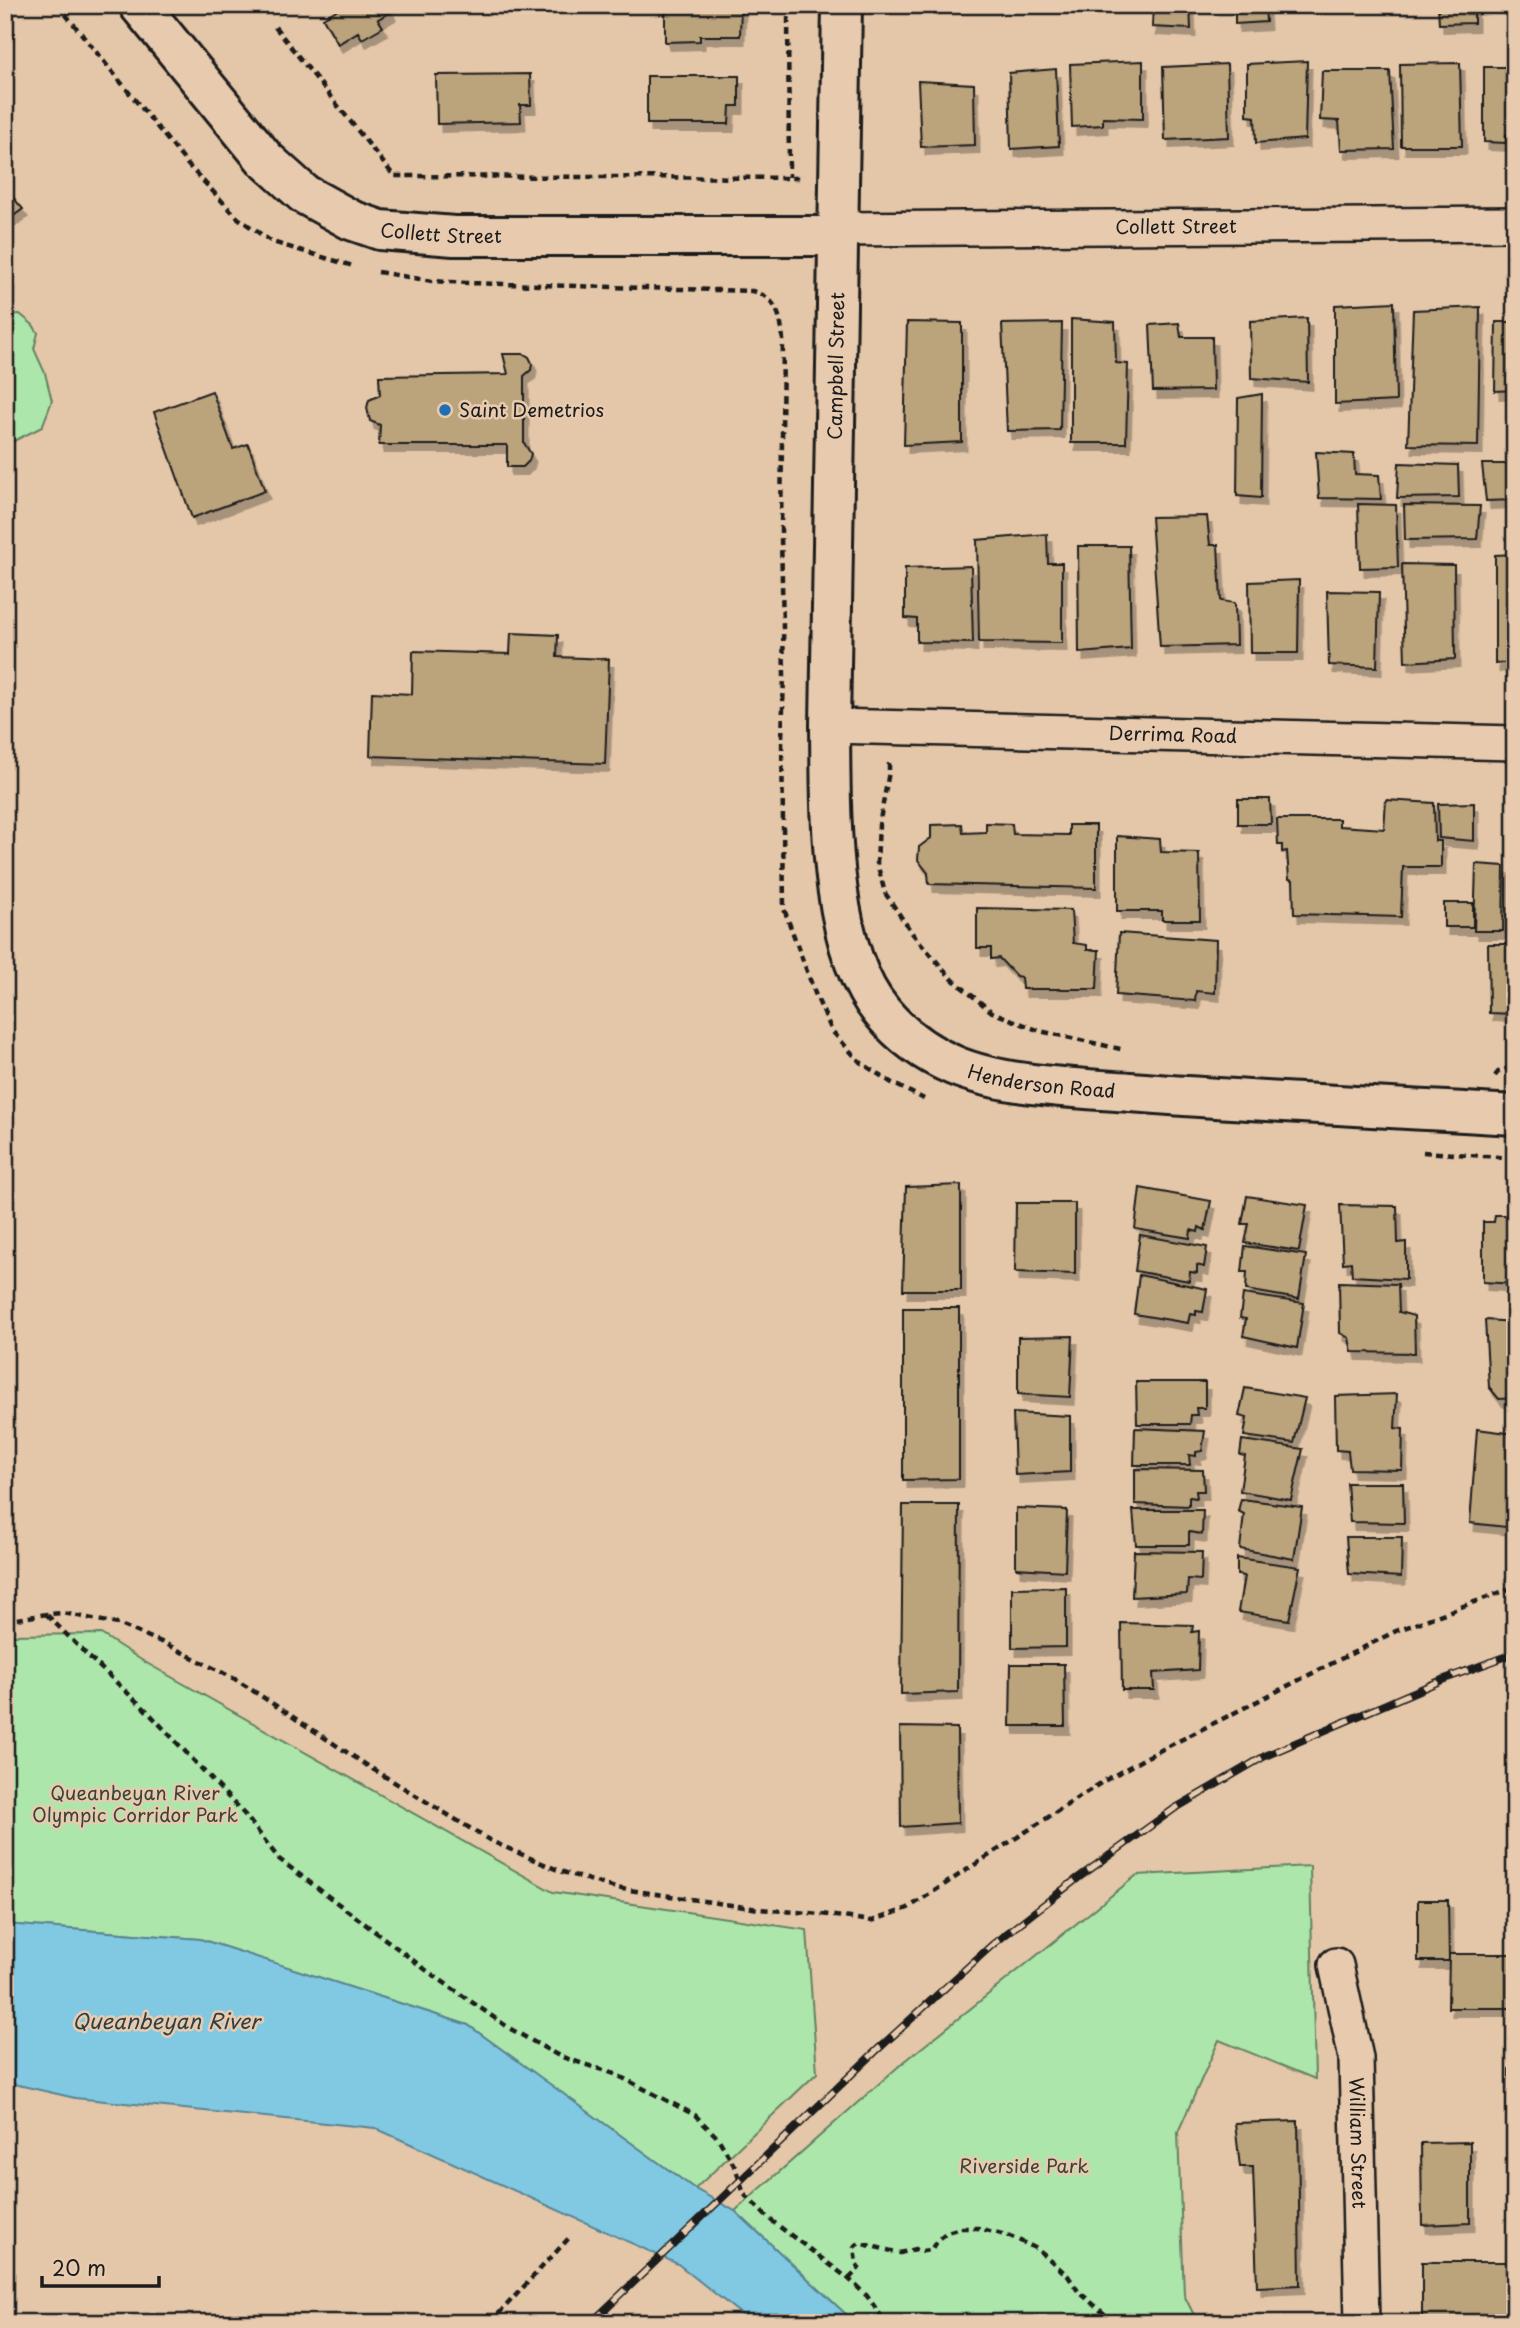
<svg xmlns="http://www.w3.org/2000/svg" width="1520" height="2328" font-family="'Playpen Sans',sans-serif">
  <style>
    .green { fill: #ace6aa; stroke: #648163; stroke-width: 2 }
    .water { fill: #81c9e2; stroke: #598493; stroke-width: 2 }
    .building { fill: #bba37b; stroke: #1c1c1c; stroke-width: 2; filter: url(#shadow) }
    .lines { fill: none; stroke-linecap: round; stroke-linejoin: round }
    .street-casing { stroke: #1c1c1c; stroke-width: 38 }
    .secondary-casing { stroke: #1c1c1c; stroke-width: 44 }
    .path { stroke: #1c1c1c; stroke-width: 4.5; stroke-dasharray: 7 5; stroke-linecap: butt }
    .street { stroke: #e8cbaf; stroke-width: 33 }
    .secondary { stroke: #e8cbaf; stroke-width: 38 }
    .rail-casing { stroke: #1c1c1c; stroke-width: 8 }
    .rail { stroke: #e8cbaf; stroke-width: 5; stroke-dasharray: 16; stroke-linecap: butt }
    .poi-dot { fill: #1f6fb2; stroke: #e8cbaf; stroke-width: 2.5 }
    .labels { text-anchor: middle; stroke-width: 5; stroke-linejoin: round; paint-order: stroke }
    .street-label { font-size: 19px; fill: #1c1c1c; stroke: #e8cbaf }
    .poi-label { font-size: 19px; fill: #1c1c1c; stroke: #e8cbaf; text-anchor: start }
    .park-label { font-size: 19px; fill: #394438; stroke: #e8cbaf }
    .water-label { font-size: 21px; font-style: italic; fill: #303f44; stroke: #e8cbaf }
  </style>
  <defs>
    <filter id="shadow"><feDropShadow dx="4.5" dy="8" stdDeviation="0" flood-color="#0004"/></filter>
  </defs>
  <rect width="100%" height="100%" fill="#e4c7a8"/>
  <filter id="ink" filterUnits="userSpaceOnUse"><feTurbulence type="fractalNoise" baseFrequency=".0143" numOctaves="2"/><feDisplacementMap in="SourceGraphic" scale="14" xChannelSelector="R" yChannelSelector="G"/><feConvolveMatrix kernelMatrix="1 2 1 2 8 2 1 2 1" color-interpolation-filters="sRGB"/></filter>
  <g filter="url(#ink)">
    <path class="green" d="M 20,314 L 33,325 L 38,333 L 34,349 L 45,373 L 52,401 L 42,427 L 12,442 L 5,439 L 5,315 Z
      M 101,1634 L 143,1661 L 553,1892 L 807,1930 L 817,2073 L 695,2189 L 468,2025 L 200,1939 L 5,1924 L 5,1635 Z
      M 1310,1866 L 1315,2079 L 1219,2040 L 1178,2132 L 1184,2295 L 1198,2323 L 851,2323 L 850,2318 L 735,2211 L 899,2066 L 1137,1875 Z"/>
    <path class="water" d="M 5,1924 L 200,1939 L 468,2025 L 695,2189 L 735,2211 L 850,2318 L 851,2323 L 752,2323 L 678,2264 L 375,2128 L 75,2098 L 5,2082 Z"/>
    <path class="building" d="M 345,5 L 388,5 L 391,12 L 378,19 L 383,27 L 362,39 L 358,32 L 338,44 L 323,18 Z
      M 665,5 L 741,5 L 740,36 L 700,36 L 700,41 L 665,42 Z
      M 1153,5 L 1190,5 L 1191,29 L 1152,27 Z
      M 1235,5 L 1265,5 L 1266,22 L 1235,24 Z
      M 1438,5 L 1474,5 L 1474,23 L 1439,24 Z
      M 1143,61 L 1143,119 L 1103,118 L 1103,125 L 1072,127 L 1070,64 Z
      M 1307,61 L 1305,139 L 1256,143 L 1255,117 L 1247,116 L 1247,64 Z
      M 1460,63 L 1462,146 L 1401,146 L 1400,64 Z
      M 1227,64 L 1229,137 L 1165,140 L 1163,67 Z
      M 1484,67 L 1515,67 L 1515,134 L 1506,135 L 1506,143 L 1484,142 Z
      M 1056,69 L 1059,146 L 1011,149 L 1009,73 Z
      M 1322,71 L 1390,71 L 1394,149 L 1341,150 L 1339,121 L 1320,120 Z
      M 530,74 L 531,105 L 520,105 L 521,122 L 437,124 L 436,75 Z
      M 647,76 L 739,76 L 739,106 L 730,106 L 729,124 L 647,124 Z
      M 918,81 L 974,84 L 975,145 L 921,147 Z
      M 5,188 L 23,209 L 5,222 Z
      M 1394,302 L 1396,401 L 1335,404 L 1335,305 Z
      M 1480,307 L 1478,446 L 1408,445 L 1413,310 Z
      M 1307,318 L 1308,382 L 1251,378 L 1250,321 Z
      M 1071,319 L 1115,322 L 1116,363 L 1128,364 L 1126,443 L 1071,443 Z
      M 907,322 L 962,323 L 962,442 L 904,445 Z
      M 1496,322 L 1515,322 L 1515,390 L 1495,391 Z
      M 1062,323 L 1060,430 L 1007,431 L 1002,324 Z
      M 1179,323 L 1181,337 L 1212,337 L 1213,390 L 1153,391 L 1150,325 Z
      M 503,354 L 524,354 L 529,357 L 532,363 L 531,370 L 524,376 L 524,443 L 531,454 L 529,461 L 523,467 L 507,467 L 507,445 L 379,445 L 380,425 L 370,421 L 367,408 L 369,400 L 380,395 L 379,376 L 508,374 Z
      M 212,391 L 233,449 L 248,444 L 265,491 L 192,518 L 154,412 Z
      M 1262,394 L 1261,498 L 1237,496 L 1238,398 Z
      M 1316,452 L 1354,454 L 1355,474 L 1379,475 L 1381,499 L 1319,498 Z
      M 1399,463 L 1458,465 L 1459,497 L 1397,498 Z
      M 1482,464 L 1515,464 L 1515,500 L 1486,501 Z
      M 1358,504 L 1396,505 L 1398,567 L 1360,568 Z
      M 1404,505 L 1480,506 L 1477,539 L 1405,540 Z
      M 1207,516 L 1210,545 L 1218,545 L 1221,601 L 1235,603 L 1236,645 L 1160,647 L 1151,517 Z
      M 1047,534 L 1048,563 L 1062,563 L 1062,643 L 979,642 L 977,540 Z
      M 1078,546 L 1129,546 L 1131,649 L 1079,653 Z
      M 1515,554 L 1515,661 L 1495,664 L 1495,555 Z
      M 1402,564 L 1454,565 L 1455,659 L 1405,662 Z
      M 971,566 L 973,643 L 917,642 L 917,619 L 905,618 L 905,568 Z
      M 1299,580 L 1298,653 L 1250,653 L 1249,582 Z
      M 1327,591 L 1379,592 L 1377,667 L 1329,665 Z
      M 511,633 L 558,635 L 557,657 L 609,659 L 605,764 L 370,756 L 372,692 L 412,694 L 413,651 L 510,654 Z
      M 1238,799 L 1270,799 L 1271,824 L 1238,824 Z
      M 1386,800 L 1434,803 L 1435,841 L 1441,841 L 1441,867 L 1403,867 L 1401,917 L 1294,914 L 1293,880 L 1289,879 L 1287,851 L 1282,852 L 1282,845 L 1278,845 L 1277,819 L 1339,819 L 1339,826 L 1384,829 Z
      M 1474,803 L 1474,841 L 1439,838 L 1438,804 Z
      M 986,823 L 1012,824 L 1013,834 L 1069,835 L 1069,825 L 1096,825 L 1096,888 L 929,884 L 928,873 L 918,860 L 919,847 L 931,838 L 931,825 L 962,824 L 963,833 L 986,832 Z
      M 1117,836 L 1160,839 L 1161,852 L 1199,853 L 1200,920 L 1162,920 L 1162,911 L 1117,911 Z
      M 1476,864 L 1504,866 L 1503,931 L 1474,931 Z
      M 1444,903 L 1473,903 L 1473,927 L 1444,927 Z
      M 977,908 L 1071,910 L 1073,943 L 1087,945 L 1087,950 L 1099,950 L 1097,989 L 1022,989 L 1021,977 L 1016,976 L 999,958 L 991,959 L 991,948 L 977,948 Z
      M 1509,931 L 1515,931 L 1515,1014 L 1489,1013 L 1488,944 L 1508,944 Z
      M 1119,933 L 1216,940 L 1215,993 L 1196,991 L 1195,1001 L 1116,995 Z
      M 961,1185 L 961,1290 L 903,1290 L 906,1187 Z
      M 1140,1188 L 1211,1201 L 1205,1230 L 1199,1227 L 1198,1232 L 1191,1230 L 1190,1238 L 1135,1229 Z
      M 1247,1196 L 1307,1205 L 1299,1251 L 1245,1243 L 1249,1224 L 1242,1224 Z
      M 1016,1203 L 1075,1203 L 1075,1274 L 1015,1272 Z
      M 1340,1205 L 1397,1206 L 1398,1243 L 1406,1242 L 1406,1279 L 1352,1276 L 1351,1262 L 1343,1263 Z
      M 1495,1215 L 1515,1215 L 1515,1284 L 1483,1282 L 1483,1222 L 1494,1222 Z
      M 1140,1235 L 1207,1247 L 1204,1267 L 1197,1265 L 1197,1273 L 1190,1272 L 1189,1281 L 1135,1271 Z
      M 1245,1246 L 1306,1255 L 1299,1299 L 1246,1290 L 1247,1272 L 1242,1272 Z
      M 1139,1275 L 1207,1289 L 1203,1312 L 1196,1311 L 1196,1315 L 1190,1314 L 1188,1323 L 1134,1314 Z
      M 1339,1282 L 1398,1284 L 1399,1312 L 1414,1316 L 1415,1353 L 1352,1352 L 1349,1338 L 1340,1333 Z
      M 1243,1294 L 1304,1303 L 1297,1348 L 1243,1336 L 1246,1319 L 1240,1318 Z
      M 903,1308 L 959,1308 L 959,1479 L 903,1480 Z
      M 1485,1320 L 1515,1322 L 1515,1398 L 1499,1399 L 1489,1387 Z
      M 1073,1336 L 1070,1397 L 1018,1394 L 1018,1337 Z
      M 1136,1382 L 1205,1382 L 1205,1408 L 1196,1408 L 1197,1415 L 1191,1415 L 1190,1424 L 1137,1424 Z
      M 1245,1388 L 1305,1398 L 1294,1443 L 1244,1436 L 1247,1418 L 1239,1416 Z
      M 1397,1394 L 1395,1428 L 1403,1429 L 1402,1470 L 1350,1469 L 1348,1451 L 1336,1450 L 1335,1396 Z
      M 1013,1413 L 1070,1416 L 1070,1472 L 1015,1475 Z
      M 1135,1428 L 1205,1431 L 1202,1451 L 1196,1452 L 1196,1456 L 1189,1455 L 1190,1465 L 1134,1465 Z
      M 1477,1429 L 1515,1434 L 1515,1528 L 1470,1523 Z
      M 1242,1440 L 1303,1449 L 1291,1500 L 1240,1491 L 1245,1456 L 1240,1455 Z
      M 1135,1469 L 1203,1470 L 1204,1491 L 1196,1491 L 1197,1498 L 1189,1497 L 1189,1506 L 1135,1504 Z
      M 1347,1483 L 1403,1483 L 1404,1523 L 1350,1522 Z
      M 1241,1499 L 1302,1507 L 1294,1559 L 1240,1549 L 1244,1514 L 1238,1511 Z
      M 903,1505 L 959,1505 L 958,1692 L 901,1694 Z
      M 1016,1508 L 1067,1510 L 1065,1571 L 1016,1568 Z
      M 1133,1510 L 1203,1510 L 1202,1534 L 1189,1532 L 1189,1545 L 1136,1545 Z
      M 1346,1537 L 1402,1537 L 1401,1577 L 1349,1574 Z
      M 1134,1551 L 1202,1552 L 1201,1580 L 1188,1579 L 1187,1594 L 1132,1597 Z
      M 1237,1558 L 1300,1567 L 1289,1620 L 1238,1612 L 1244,1576 L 1237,1575 Z
      M 1066,1587 L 1066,1647 L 1012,1648 L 1012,1588 Z
      M 1121,1623 L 1193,1625 L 1192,1632 L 1199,1631 L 1198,1670 L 1153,1673 L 1154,1690 L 1122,1690 Z
      M 1011,1664 L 1064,1664 L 1065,1726 L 1010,1726 Z
      M 900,1727 L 957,1728 L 958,1823 L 901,1827 Z
      M 1418,1900 L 1448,1900 L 1449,1961 L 1418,1961 Z
      M 1449,1954 L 1515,1954 L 1515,2008 L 1448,2008 Z
      M 1509,2069 L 1515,2069 L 1515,2135 L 1509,2135 Z
      M 1298,2121 L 1300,2285 L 1257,2287 L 1253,2167 L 1240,2167 L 1235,2123 Z
      M 1470,2142 L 1470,2223 L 1422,2225 L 1421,2143 Z
      M 1422,2262 L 1512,2262 L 1512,2323 L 1422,2323 Z"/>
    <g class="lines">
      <defs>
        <g id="street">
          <path id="s1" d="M 838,229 L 1515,224"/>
          <path id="s2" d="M 830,726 L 1515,743"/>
          <path id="s3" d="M 1336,1965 L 1356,2058 L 1362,2323"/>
        </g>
        <g id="secondary">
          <path id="s4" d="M 139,5 L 265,159 L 304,194 L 351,220 L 380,230 L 454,236 L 839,236"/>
          <path id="s5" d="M 842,5 L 830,726 C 831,808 827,947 882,1012 C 901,1035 925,1053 953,1065 C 1001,1086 1077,1088 1130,1092 C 1258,1102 1386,1107 1515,1115"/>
        </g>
      </defs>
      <use href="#street" class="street-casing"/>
      <use href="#secondary" class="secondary-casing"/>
      <path class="path" d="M 58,5 L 188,165 L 238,218 L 272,242 L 353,266
        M 788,5 L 789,177
        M 275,27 L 394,176 L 801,178
        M 378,272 L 432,281 L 468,283 L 752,291 C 777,297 781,317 783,340 L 781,535 L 784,675 L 782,739 L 784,909 L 816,996 L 832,1031 L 860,1062 L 892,1083 L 924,1099
        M 889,763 L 889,772 L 879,825 L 877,863 L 885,893 L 912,933 L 951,978 L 992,1012 L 1040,1031 L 1125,1050
        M 1495,1076 L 1498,1072 L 1515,1066
        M 1423,1152 L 1515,1158
        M 47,1615 L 86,1654 L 147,1711 L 246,1816 L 279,1859 L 426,1970 L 509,2028 L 559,2056 L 615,2074 L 695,2115 L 718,2138 L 735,2167 L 744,2194 L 768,2218 L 849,2279 L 867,2296 L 886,2323
        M 5,1621 L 47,1614 L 63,1613 L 118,1624 L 166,1644 L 235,1679 L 371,1768 L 491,1841 L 560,1871 L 615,1888 L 759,1909 L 821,1914 L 872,1921 L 908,1908 L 1104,1781 L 1147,1757 L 1396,1631 L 1515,1587
        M 849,2279 L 859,2268 L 856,2263 L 854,2247 L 859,2243 L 900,2253 L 916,2249 L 923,2251 L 931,2250 L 937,2240 L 947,2232 L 961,2228 L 978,2228 L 1010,2236 L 1035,2248 L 1049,2259 L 1068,2276 L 1078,2291 L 1115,2323
        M 490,2323 L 569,2238"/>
      <use href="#street" class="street"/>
      <use href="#secondary" class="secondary"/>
      <defs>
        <path id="rail" d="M 591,2323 L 876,2051 L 992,1945 L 1078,1878 L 1174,1809 L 1265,1756 L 1442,1680 L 1515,1653"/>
      </defs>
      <use href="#rail" class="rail-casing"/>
      <use href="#rail" class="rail"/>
    </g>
  </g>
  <circle class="poi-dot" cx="445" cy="410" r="7"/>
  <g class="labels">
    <g class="street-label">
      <text dy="7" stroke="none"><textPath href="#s1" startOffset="338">Collett Street</textPath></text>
      <text dy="7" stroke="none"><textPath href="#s4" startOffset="397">Collett Street</textPath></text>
      <text transform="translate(836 366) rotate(-89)" y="7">Campbell Street</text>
      <text dy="7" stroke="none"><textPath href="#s2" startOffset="343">Derrima Road</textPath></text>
      <text dy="7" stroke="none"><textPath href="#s5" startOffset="1197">Henderson Road</textPath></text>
      <text dy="7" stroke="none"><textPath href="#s3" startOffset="180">William Street</textPath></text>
    </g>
    <g class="poi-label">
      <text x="459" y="417">Saint Demetrios</text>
    </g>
    <g class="park-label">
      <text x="135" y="1800">Queanbeyan River<tspan x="135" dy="22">Olympic Corridor Park</tspan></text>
      <text x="1024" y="2173">Riverside Park</text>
    </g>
    <g class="water-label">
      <text x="166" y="2029">Queanbeyan River</text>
    </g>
  </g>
  <rect width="1520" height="2328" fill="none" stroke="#e8cbaf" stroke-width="28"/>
  <rect x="14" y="14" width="1492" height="2300" fill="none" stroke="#1c1c1c" stroke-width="2.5" filter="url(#ink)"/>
  <path d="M42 2276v10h117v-10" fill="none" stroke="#1c1c1c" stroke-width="3.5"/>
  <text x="52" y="2276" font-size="21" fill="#1c1c1c" stroke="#e8cbaf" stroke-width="5" paint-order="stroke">20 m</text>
</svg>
